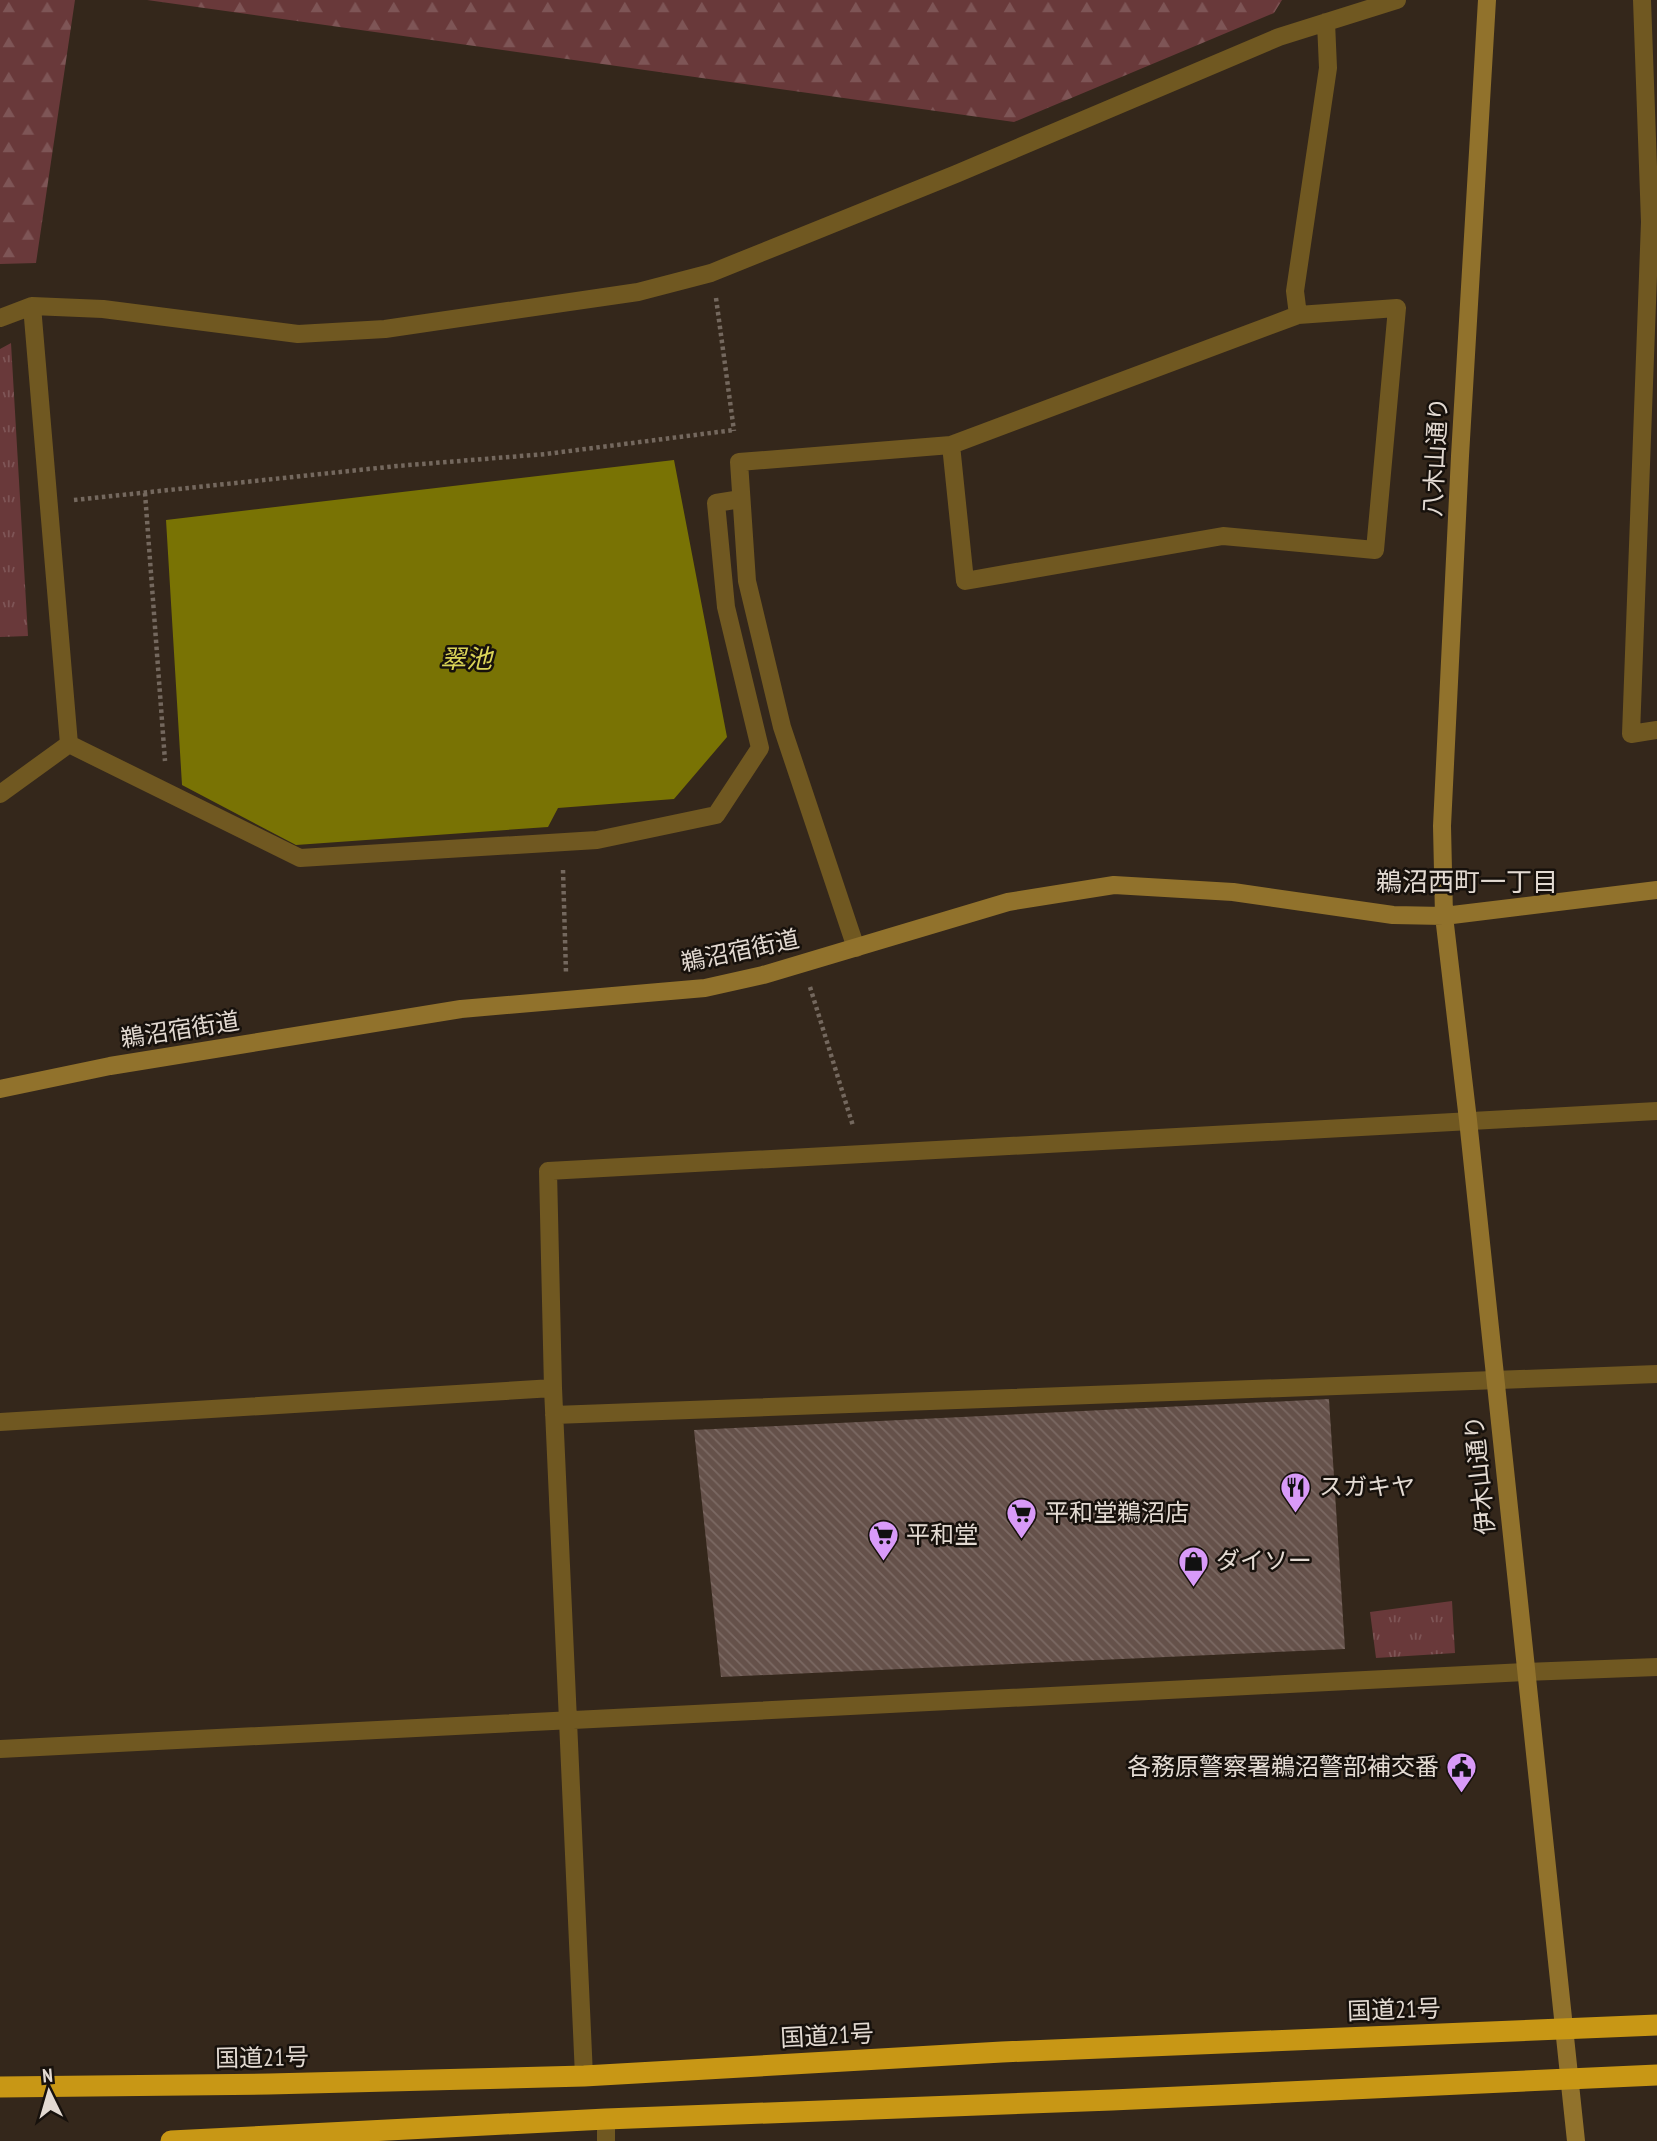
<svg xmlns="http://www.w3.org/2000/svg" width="1657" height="2141" font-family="'PT Sans Narrow','Noto Sans JP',sans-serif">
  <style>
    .forest { fill: url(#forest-firs) }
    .park { fill: url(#park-tufts) }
    .water { fill: #797304 }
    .building { fill: url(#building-back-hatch) }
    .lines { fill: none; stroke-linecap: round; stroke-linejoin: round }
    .path { stroke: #74685e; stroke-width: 4.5; stroke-dasharray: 3.5 3.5; stroke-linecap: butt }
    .street { stroke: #705821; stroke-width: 18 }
    .secondary { stroke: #91722c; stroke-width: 18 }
    .highway { stroke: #c89715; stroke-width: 21 }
    .labels { text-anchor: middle; stroke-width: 5; stroke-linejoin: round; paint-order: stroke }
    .street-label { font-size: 24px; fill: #e3dad2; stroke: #17110c }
    .poi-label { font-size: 24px; fill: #e3dad2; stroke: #17110c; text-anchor: start }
    .water-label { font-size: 26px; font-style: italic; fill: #dbd558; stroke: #17110c }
    .neighbourhood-label { font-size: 26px; fill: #e3dad2; stroke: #17110c }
  </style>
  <defs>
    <pattern id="forest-firs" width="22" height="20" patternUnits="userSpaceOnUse" patternTransform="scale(1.75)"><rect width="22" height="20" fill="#69393a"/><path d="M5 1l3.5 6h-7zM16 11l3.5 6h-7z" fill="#7e5556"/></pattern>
    <pattern id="park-tufts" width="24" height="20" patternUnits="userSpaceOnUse" patternTransform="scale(1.75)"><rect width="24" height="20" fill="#69393a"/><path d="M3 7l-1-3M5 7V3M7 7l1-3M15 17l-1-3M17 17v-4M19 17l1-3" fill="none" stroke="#7e5556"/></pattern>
    <pattern id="building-back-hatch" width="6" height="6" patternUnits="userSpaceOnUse" patternTransform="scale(1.75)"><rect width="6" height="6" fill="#65514a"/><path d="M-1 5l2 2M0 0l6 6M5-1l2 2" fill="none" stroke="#7b6963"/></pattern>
  </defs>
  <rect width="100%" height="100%" fill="#34271b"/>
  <path class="forest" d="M 0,0 L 75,0 L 36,263 L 0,264 Z
    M 147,0 L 1282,0 L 1274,13 L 1014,122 Z"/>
  <path class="park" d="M 11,343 L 28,636 L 0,637 L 0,349 Z
    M 1452,1601 L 1455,1653 L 1376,1658 L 1370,1612 Z"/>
  <path class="water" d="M 674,460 L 727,737 L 674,799 L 558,808 L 548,827 L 296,845 L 182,785 L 166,520 Z"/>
  <path class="building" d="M 1329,1399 L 1345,1649 L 721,1677 L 694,1430 Z"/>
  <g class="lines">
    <path class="path" d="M 716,298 L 734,431
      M 145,493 L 165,761
      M 74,500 L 397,466 L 546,454 L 734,430
      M 563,870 L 566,973
      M 810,987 L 853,1126"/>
    <path class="street" d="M 1642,0 L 1650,222 L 1631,734 L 1657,730
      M 32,306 L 69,744
      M 1298,315 L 1295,291 L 1328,68 L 1326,22
      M 0,318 L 32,306 L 103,309 L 298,334 L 385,329 L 638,292 L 711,273 L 956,174 L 1279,37 L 1397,0
      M 0,794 L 69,744 L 300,858 L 597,840 L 716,815 L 760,748 L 726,607 L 716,503 L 741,499
      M 856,948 L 782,727 L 747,581 L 739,462 L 951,445 L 1298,315 L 1397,308 L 1375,550 L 1223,536 L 965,581 L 951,445
      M 554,1415 L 1657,1374
      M 0,1422 L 553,1388
      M 0,1749 L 1525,1672 L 1657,1667
      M 584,2076 L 553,1388 L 548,1171 L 1657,1111
      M 606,2141 L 606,2119"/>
    <path class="secondary" d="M 1487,0 L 1460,456 L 1442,826 L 1444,916 L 1468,1120 L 1576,2141
      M 0,1089 L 110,1066 L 461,1009 L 705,988 L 763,975 L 1008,902 L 1114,885 L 1233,892 L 1393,915 L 1444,916 L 1657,890"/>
    <path class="highway" d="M 0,2087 L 269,2084 L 584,2076 L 1002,2052 L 1657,2025
      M 171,2141 L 606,2119 L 1112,2100 L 1657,2075"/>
  </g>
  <defs>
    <symbol id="restaurant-pin" viewBox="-11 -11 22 30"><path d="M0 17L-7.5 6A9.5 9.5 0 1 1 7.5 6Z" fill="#d89af8" stroke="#17110c"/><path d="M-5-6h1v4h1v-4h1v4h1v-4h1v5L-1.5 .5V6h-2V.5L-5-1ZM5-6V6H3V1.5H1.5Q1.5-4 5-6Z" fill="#111"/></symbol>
    <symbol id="supermarket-pin" viewBox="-11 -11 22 30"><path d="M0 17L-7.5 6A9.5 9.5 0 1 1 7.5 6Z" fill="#d89af8" stroke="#17110c"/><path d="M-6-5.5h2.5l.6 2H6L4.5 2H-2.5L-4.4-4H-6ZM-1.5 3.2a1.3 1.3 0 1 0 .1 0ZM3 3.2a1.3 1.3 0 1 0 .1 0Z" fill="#111"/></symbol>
    <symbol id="shop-pin" viewBox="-11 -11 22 30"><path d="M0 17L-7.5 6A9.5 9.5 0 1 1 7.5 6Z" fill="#d89af8" stroke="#17110c"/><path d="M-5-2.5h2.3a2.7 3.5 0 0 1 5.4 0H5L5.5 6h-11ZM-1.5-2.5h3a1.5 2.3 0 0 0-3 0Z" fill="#111"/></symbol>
    <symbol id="civic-pin" viewBox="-11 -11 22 30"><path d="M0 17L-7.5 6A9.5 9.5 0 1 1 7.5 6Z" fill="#d89af8" stroke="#17110c"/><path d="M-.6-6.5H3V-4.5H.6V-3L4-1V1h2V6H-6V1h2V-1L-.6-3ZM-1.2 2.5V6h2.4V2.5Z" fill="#111"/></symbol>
  </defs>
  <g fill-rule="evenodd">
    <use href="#restaurant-pin" x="1278" y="1470" width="35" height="47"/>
    <use href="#supermarket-pin" x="1004" y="1496" width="35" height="47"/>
    <use href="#supermarket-pin" x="866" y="1518" width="35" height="47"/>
    <use href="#shop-pin" x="1176" y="1544" width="35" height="47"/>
    <use href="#civic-pin" x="1444" y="1750" width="35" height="47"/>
  </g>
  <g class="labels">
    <g class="street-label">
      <text transform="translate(1436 457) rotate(-87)" y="8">八木山通り</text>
      <text transform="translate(740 951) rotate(-12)" y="8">鵜沼宿街道</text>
      <text transform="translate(180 1030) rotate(-9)" y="8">鵜沼宿街道</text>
      <text transform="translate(1480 1475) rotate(-96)" y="8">伊木山通り</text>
      <text transform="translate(1394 2010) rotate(-2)" y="8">国道21号</text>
      <text transform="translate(827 2036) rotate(-3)" y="8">国道21号</text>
      <text transform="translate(262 2058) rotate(-1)" y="8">国道21号</text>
    </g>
    <g class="poi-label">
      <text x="1319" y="1495">スガキヤ</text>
      <text x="1045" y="1521">平和堂鵜沼店</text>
      <text x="906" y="1543">平和堂</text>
      <text x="1216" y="1569">ダイソー</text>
      <text x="1439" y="1775" text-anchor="end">各務原警察署鵜沼警部補交番</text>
    </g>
    <g class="water-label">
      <text x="466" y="668">翠池</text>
    </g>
    <g class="neighbourhood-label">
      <text x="1467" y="891">鵜沼西町一丁目</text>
    </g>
  </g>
  <g transform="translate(49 2092) rotate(355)" stroke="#17110c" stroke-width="5" paint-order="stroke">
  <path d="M0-5L12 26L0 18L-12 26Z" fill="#e3dad2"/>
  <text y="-10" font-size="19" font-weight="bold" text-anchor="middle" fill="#e3dad2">N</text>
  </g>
</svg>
